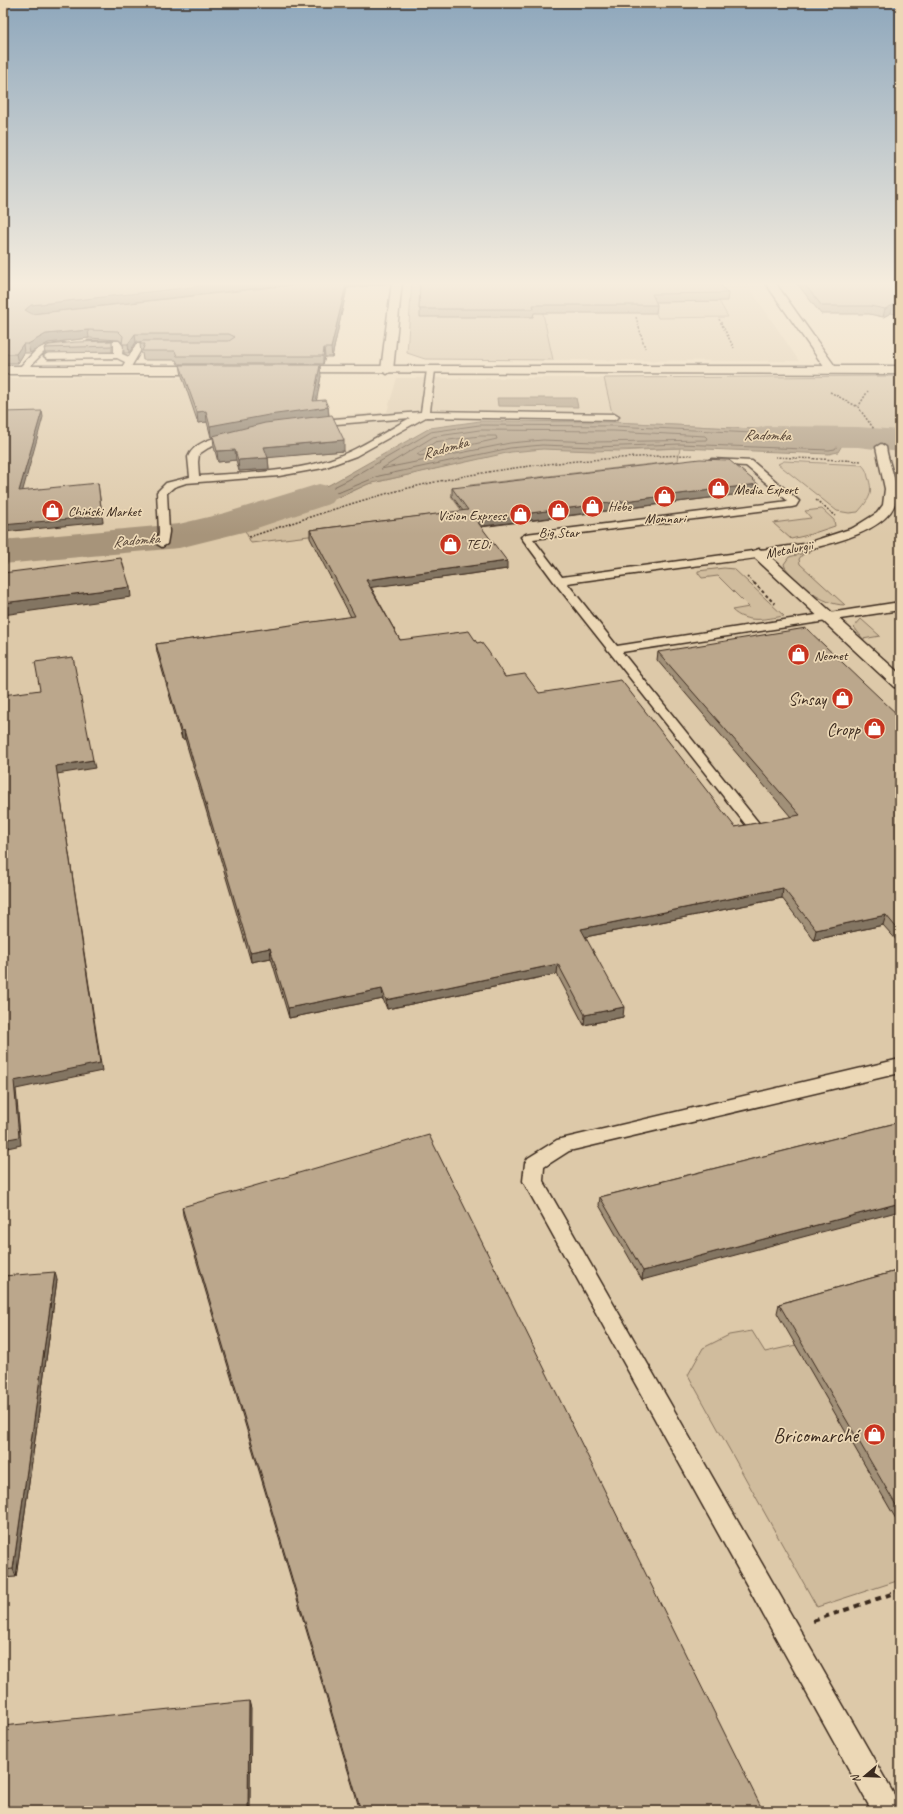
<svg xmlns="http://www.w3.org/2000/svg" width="903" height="1814" font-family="Caveat,sans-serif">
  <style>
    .built { fill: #ddc9a9 }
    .green { fill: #d0bc9d; stroke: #86735e }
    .water { fill: #a7947a; stroke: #7c6a55 }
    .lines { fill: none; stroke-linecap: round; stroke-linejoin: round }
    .shore { stroke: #665443; stroke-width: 1 }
    .river { fill: #a7947a; fill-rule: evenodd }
    .lane-casing { stroke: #3b2a1e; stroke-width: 3 }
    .street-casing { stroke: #3b2a1e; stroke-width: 3 }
    .primary-casing { stroke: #3b2a1e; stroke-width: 3 }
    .path-far2 { stroke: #3b2a1e; stroke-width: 1.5; stroke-dasharray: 2 1.5; stroke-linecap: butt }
    .path-far1 { stroke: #3b2a1e; stroke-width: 2; stroke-dasharray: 3 2.5; stroke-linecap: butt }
    .path { stroke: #3b2a1e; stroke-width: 4; stroke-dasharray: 6 5; stroke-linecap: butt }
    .lane { fill: #ecd8b6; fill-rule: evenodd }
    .street { fill: #ecd8b6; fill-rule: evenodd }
    .primary { fill: #ecd8b6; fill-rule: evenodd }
    .wall { fill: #a19078; stroke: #3b2a1e }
    .shaded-wall { fill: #837562; stroke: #3b2a1e }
    .building { fill: #bba78c; stroke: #3b2a1e }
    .labels { text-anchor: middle; stroke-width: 3.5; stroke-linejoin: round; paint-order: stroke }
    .far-poi-label { font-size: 14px; fill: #3b2a1e; stroke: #ecd8b6; text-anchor: start }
    .far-street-label { font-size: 14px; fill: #3b2a1e; stroke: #ecd8b6 }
    .far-water-label { font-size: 15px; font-style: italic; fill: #564435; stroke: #ecd8b6 }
    .poi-label { font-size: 17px; fill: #3b2a1e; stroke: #ecd8b6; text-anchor: end }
    .near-poi-label { font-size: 20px; fill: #3b2a1e; stroke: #ecd8b6; text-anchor: end }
  </style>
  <rect width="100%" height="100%" fill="#ecd8b6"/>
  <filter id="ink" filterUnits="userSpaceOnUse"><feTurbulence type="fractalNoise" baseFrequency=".025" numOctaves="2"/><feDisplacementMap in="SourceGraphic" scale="8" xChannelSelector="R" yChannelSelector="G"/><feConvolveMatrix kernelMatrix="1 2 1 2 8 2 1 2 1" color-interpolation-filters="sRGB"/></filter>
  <g filter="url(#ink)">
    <path class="built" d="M 745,281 L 799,361 L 553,360 L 540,301 Z
      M 82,377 L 257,378 L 255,422 L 387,412 L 397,378 L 604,378 L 614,422 L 480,421 L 430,428 L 329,485 L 239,516 L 243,526 L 466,517 L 450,496 L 475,492 L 469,485 L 677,461 L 680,448 L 829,454 L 837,453 L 845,443 L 900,448 L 900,1811 L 3,1811 L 3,556 L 132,545 L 132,530 L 3,545 L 3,378 Z"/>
    <path class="green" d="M 412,281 L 536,281 L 553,360 L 425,359 L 407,353 Z
      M 719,301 L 728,317 L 658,318 L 651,302 Z
      M 900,376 L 900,448 L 845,443 L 847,437 L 832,433 L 614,422 L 604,378 Z
      M 498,447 L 619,451 L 680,448 L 678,461 L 470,485 L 475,493 L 451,496 L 466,517 L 251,543 L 243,526 L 342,496 L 368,484 L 486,457 Z
      M 784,461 L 862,465 C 866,469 867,472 868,477 C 874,494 869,499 858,512 L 849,513 L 837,511 L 778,464 Z
      M 822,509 L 834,520 L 835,526 L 808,535 L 791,539 L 773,523 L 811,518 L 805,511 Z
      M 812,551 L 802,555 L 799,559 L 800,564 L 845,605 C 822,605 799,585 785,567 L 784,564 L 789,557 Z
      M 724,568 L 734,569 L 784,616 C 766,619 746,624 732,610 L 749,607 L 718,576 L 702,578 L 698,573 L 698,571 Z
      M 861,619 L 880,636 L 863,639 L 854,627 Z
      M 752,1331 L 765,1352 L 796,1345 L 900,1525 L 900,1580 L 817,1607 L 688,1375 L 703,1348 L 729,1335 Z"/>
    <path class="water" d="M 497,398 L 576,398 L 578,407 L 498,406 Z
      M 480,421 L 614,422 L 832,433 L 847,437 L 838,452 L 829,454 L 680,448 L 594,451 L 543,449 L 511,452 L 368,484 L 342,496 L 243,526 L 239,516 L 329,485 L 430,428 Z"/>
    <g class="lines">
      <path class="shore" d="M 480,425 L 614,426 L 831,437 L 840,442 L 835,449 L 829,450 L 680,444 L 594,447 L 542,445 L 510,448 L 379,476 L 340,492 L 311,498 L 348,480 L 431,432 Z
        M 480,430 L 614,431 L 705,436 L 707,438 L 706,440 L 594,442 L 543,440 L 510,443 L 381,469 L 433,437 Z
        M 480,436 L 496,436 L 497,439 L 420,456 L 417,454 L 435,442 Z"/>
      <path class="river" d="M 766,426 L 858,427 L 900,430 L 900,452 L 858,447 L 766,446 L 754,443 L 749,436 L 754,429 Z
        M 319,484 L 332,487 L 338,495 L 332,503 L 251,530 L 179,548 L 3,564 L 3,540 L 179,524 L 225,513 Z"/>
      <defs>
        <path id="lane" d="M 88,341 L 119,341 L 123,346 L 122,354 L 129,357 L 136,344 L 162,344 L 166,346 L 162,348 L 142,348 L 128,372 L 125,373 L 121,370 L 125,362 L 117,358 L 48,359 L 44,356 L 48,353 L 114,353 L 114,345 L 91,345 L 87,343 Z
          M 64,343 L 68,345 L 67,347 L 45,351 L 24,372 L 18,372 L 17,370 L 39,347 Z
          M 431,367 L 435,370 L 430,411 L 614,414 L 619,417 L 614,420 L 426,417 L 356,456 L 323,468 L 279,476 L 186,483 L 174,487 L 167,493 L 169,532 L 167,544 L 162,547 L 157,544 L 159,532 L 157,492 L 166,483 L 190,477 L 188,457 C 195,441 215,438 231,434 L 234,433 L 239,436 L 208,448 L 199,454 L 198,462 L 199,476 C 238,473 280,473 318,463 C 351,455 381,434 410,418 L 312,426 L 307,423 L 309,421 L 421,412 L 427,370 Z
          M 881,444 L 886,447 C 888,465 902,488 894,506 C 874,550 737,560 693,566 C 651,572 609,577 567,583 L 617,646 L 900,602 L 900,610 L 622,652 L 762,827 L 760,830 L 750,830 L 555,583 L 521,537 L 526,534 L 788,501 L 746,466 L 709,464 L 707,462 L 709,460 L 712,459 L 752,461 L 799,501 L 796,506 L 792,507 L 533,539 L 562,577 L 804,544 L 853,528 L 877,513 L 883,505 L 885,489 L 876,447 Z
          M 900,1059 L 900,1073 L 569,1151 L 544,1167 L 543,1181 L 900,1805 L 900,1811 L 872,1811 L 523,1181 L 525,1163 L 528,1158 L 557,1140 Z"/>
        <path id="street" d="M 392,281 L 402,281 L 393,370 L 387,374 L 381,370 Z
          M 764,281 L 774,281 L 837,369 L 835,371 L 827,371 Z
          M 759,549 L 764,551 L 900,674 L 900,688 L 894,687 L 754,557 L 751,554 L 754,551 Z"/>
        <path id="primary" d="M 3,366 L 211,366 L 217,370 L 211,374 L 3,374 Z
          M 291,366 L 900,366 L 900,374 L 287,372 L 285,370 L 287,368 Z"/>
      </defs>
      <use href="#lane" class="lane-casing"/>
      <use href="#street" class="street-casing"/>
      <use href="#primary" class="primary-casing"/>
      <path class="path-far2" d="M 636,317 L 645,348
        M 719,319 L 734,348
        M 830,392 L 858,407 L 874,429
        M 858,407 L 868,391
        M 775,457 L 862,461
        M 816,500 L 836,516
        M 249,537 C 308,518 366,497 426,484 C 514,464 604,457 694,455
        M 747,577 L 755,584"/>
      <path class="path-far1" d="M 754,583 L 775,604"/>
      <path class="path" d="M 813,1621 L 900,1591"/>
      <use href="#lane" class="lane"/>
      <use href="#street" class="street"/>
      <use href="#primary" class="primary"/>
    </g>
    <path class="wall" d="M 3,281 L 33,314 L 32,314 L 328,281 L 391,281 L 390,283 L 347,288 L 332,357 L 325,357 L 323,364 L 178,364 L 176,360 L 143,360 L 142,353 L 141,353 L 140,344 L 141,342 L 136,342 L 129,353 L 124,353 L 123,343 L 119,340 L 89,338 L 48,343 L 30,353 L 24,353 L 18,363 L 3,363 Z
      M 419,281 L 716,281 L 728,293 L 727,301 L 655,302 L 657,305 L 656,313 L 534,313 L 533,317 L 420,317 L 420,284 L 419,284 Z
      M 795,281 L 900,281 L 900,315 L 891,313 L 883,317 L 869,314 L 821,314 Z
      M 112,341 L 112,352 L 45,353 L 44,348 Z
      M 180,365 L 321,376 L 316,400 L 328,407 L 329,415 L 344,451 L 268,457 L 269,469 L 239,471 L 236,460 L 218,462 L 214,447 L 213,437 L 211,437 L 207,422 L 198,423 L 182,376 Z
      M 452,488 L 757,492 L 481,527 L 507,569 L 371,587 L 400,640 L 477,643 L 505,677 L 539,693 L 735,827 L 791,817 L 657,660 L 658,652 L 900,717 L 900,944 L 883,925 L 814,940 L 782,898 L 585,937 L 623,1017 L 584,1025 L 557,974 L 387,1009 L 383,999 L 289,1018 L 271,958 L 251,962 L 185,739 L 182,739 L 157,652 L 156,644 L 351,617 L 310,538 L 310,530 L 463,511 L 452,496 Z
      M 900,1122 L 642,1280 L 599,1205 L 600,1197 Z
      M 182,1207 L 763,1811 L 360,1811 L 183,1215 Z
      M 900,1270 L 900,1526 L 777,1313 L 779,1304 Z
      M 3,1276 L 57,1280 L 16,1577 L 3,1578 Z"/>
    <path class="shaded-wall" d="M 247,281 L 317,281 L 33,314 L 27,319 L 25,310 L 31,305 Z
      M 347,281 L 391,281 L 390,283 L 347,288 L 332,357 L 331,348 Z
      M 893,305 L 891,313 L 883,317 L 885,309 Z
      M 88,330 L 89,338 L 48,343 L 30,353 L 28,344 L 46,334 Z
      M 135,334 L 136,342 L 129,353 L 128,344 Z
      M 23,344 L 24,353 L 18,363 L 16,354 Z
      M 324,348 L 325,357 L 323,364 L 323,356 Z
      M 320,365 L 321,376 L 315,409 L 328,407 L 329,418 L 270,426 L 211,437 L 210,426 L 313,401 Z
      M 42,411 L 43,417 L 21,497 L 19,491 Z
      M 206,411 L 207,422 L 198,423 L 197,412 Z
      M 344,440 L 344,451 L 265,458 L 264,447 Z
      M 235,450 L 236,460 L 218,462 L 217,451 Z
      M 268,458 L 269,469 L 239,471 L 238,460 Z
      M 98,483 L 103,522 L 3,532 L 3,525 Z
      M 758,484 L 757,492 L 476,527 L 476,520 Z
      M 507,561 L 507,569 L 367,588 L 366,580 Z
      M 130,587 L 131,597 L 3,615 L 3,603 Z
      M 184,730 L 185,739 L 182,739 L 181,731 Z
      M 93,760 L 95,768 L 57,774 L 102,1071 L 16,1089 L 21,1145 L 3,1149 L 3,1140 L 56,766 Z
      M 783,888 L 782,898 L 580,938 L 581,929 Z
      M 886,915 L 883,925 L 814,940 L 816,930 Z
      M 270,948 L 271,958 L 251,962 L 250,952 Z
      M 558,964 L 557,974 L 387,1009 L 386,1000 Z
      M 382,989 L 383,999 L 289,1018 L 288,1008 Z
      M 624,1007 L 623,1017 L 584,1025 L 585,1015 Z
      M 900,1203 L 900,1211 L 642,1280 L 643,1271 Z
      M 55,1272 L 57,1280 L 16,1577 L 13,1569 Z
      M 249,1701 L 251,1708 L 250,1811 L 248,1811 Z"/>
    <path class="building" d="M 3,281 L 247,281 L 31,305 L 25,310 L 32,314 L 328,281 L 347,281 L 331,348 L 324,348 L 323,356 L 177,356 L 175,351 L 142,351 L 145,344 L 140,344 L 142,341 L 229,341 L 235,337 L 229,334 L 135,334 L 128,344 L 122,344 L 123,336 L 118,331 L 88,330 L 46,334 L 28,344 L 23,344 L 16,354 L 3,354 Z
      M 420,281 L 716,281 L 728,293 L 652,294 L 657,305 L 533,305 L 534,309 L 419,309 Z
      M 802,281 L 900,281 L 900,306 L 893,305 L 885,309 L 870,306 L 822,306 Z
      M 112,341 L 112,346 L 44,348 L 49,345 L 76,342 Z
      M 180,365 L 320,365 L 313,401 L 325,400 L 328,407 L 269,415 L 210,426 L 206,411 L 197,412 Z
      M 42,411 L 19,491 L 98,483 L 102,516 L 3,525 L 3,412 Z
      M 332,415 L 344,440 L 264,447 L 268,458 L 238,460 L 235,450 L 217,451 L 213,436 L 265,423 Z
      M 700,459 L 729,460 L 758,484 L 476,520 L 507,561 L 366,580 L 400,640 L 469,631 L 477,643 L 481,642 L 488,651 L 505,677 L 525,674 L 539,693 L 621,680 L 735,827 L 800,815 L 658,652 L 806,628 L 900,717 L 900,932 L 886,915 L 816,930 L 783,888 L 581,929 L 624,1007 L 585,1015 L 558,964 L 386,1000 L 382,989 L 288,1008 L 270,948 L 250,952 L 184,730 L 181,731 L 156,644 L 355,616 L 310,530 L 468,510 L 452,488 Z
      M 121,558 L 130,587 L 3,603 L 3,573 Z
      M 73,657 L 93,760 L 56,766 L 100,1063 L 14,1081 L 19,1137 L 3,1140 L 3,695 L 40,690 L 35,662 Z
      M 900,1122 L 900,1203 L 643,1271 L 600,1197 Z
      M 429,1135 L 763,1811 L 361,1811 L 182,1207 Z
      M 900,1270 L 900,1512 L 779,1304 Z
      M 55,1272 L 13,1569 L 3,1570 L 3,1276 Z
      M 249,1701 L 248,1811 L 3,1811 L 3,1726 Z"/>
  </g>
  <linearGradient id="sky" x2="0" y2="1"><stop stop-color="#8ea7bc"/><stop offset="0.53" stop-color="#f6edde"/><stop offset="1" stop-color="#f6edde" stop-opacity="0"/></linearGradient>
  <rect width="903" height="535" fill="url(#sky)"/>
  <defs>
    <symbol id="shop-disc" viewBox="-11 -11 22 22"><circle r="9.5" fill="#c8321e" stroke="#ecd8b6"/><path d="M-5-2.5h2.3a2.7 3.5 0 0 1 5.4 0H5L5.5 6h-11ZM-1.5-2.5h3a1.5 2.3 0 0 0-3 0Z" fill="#fff"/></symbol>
  </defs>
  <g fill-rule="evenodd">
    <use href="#shop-disc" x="706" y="476" width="25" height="25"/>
    <use href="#shop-disc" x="652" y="484" width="25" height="25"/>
    <use href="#shop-disc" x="580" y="494" width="25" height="25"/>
    <use href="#shop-disc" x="546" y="498" width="25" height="25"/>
    <use href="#shop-disc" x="40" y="498" width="25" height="25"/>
    <use href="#shop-disc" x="508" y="502" width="25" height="25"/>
    <use href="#shop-disc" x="438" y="532" width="25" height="25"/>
    <use href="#shop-disc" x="786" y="642" width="25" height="25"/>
    <use href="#shop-disc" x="830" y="686" width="25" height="25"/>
    <use href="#shop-disc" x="862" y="716" width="25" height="25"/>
    <use href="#shop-disc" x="862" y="1422" width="25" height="25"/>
  </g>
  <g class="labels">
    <g class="far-poi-label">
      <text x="734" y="494">Media Expert</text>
      <text x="608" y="511">Hebe</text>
      <text x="68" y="516">Chiński Market</text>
      <text x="506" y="520" text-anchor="end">Vision Express</text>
      <text x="665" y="523" text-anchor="middle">Monnari</text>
      <text x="559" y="537" text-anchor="middle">Big Star</text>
      <text x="466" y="549">TEDi</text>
      <text x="814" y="660">Neonet</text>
    </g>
    <g class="far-street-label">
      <text transform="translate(789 549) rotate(-11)" y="5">Metalurgii</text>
    </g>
    <g class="far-water-label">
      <text transform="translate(767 435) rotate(1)" y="5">Radomka</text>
      <text transform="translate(445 448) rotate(-16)" y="5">Radomka</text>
      <text transform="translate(136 540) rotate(-5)" y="5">Radomka</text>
    </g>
    <g class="poi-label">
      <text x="826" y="705">Sinsay</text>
      <text x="860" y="735">Cropp</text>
    </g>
    <g class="near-poi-label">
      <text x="858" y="1442">Bricomarché</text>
    </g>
  </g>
  <rect width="903" height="1814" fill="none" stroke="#ecd8b6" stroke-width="16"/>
  <rect x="8" y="8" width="887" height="1798" fill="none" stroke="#3b2a1e" stroke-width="1.5" filter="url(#ink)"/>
  <g transform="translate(865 1776) rotate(251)" stroke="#ecd8b6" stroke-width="3" paint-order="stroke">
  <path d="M0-3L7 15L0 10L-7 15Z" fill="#3b2a1e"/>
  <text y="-6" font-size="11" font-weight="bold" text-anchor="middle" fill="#3b2a1e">N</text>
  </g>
</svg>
